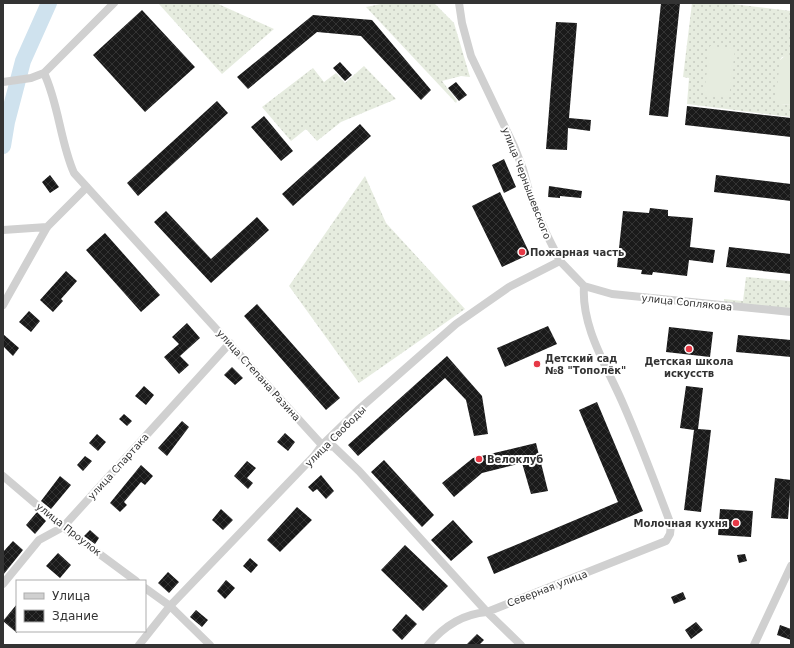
<svg xmlns="http://www.w3.org/2000/svg" width="794" height="648" font-family="'DejaVu Sans',sans-serif">
  <style>
    .grass { fill: url(#grass-dots) }
    .pitch { fill: #e6ecdf }
    .lines { fill: none; stroke-linecap: round; stroke-linejoin: round }
    .river { stroke: #cfe2ee; stroke-width: 16 }
    .building { fill: url(#building-cross-hatch) }
    .minor { stroke: #d0d0d0; stroke-width: 8 }
    .poi-dot { fill: #e63946; stroke: #fff; stroke-width: 1.5 }
    .labels { text-anchor: middle; stroke-width: 4; stroke-linejoin: round; paint-order: stroke }
    .street-label { font-size: 10px; fill: #333; stroke: #fff }
    .poi-label { font-size: 10px; font-weight: bold; fill: #333; stroke: #fff; text-anchor: start }
  </style>
  <defs>
    <pattern id="grass-dots" width="8" height="8" patternUnits="userSpaceOnUse"><rect width="8" height="8" fill="#e6ecdf"/><path d="M2 2h.1M6 6h.1" fill="none" stroke="#c6cbc0" stroke-width="1.8" stroke-linecap="round"/></pattern>
    <pattern id="building-cross-hatch" width="8" height="8" patternUnits="userSpaceOnUse"><rect width="8" height="8" fill="#1a1a1a"/><path d="M0 0l8 8M0 8l8-8" fill="none" stroke="#333"/></pattern>
  </defs>
  <rect width="100%" height="100%" fill="#fff"/>
  <path class="grass" d="M 158,3 L 216,3 L 274,29 L 222,74 Z
    M 386,3 L 434,3 L 454,23 L 470,77 L 461,76 L 442,81 L 457,101 L 456,103 L 366,7 Z
    M 692,3 L 724,3 L 791,11 L 791,56 L 782,57 L 780,60 L 781,104 L 791,105 L 791,117 L 687,104 L 689,78 L 683,77 Z
    M 364,66 L 396,99 L 341,122 L 317,141 L 306,129 L 291,141 L 262,107 L 313,68 L 324,82 L 336,73 L 345,83 Z
    M 365,176 L 386,223 L 465,309 L 359,383 L 289,286 Z
    M 746,277 L 791,281 L 791,310 L 724,303 L 724,299 L 743,301 Z"/>
  <path class="pitch" d="M 710,46 L 735,49 L 729,98 L 704,95 Z
    M 786,55 L 791,56 L 791,105 L 781,104 L 776,98 L 780,60 Z"/>
  <g class="lines">
    <path class="river" d="M 3,146 L 7,122 L 23,61 L 49,3"/>
  </g>
  <path class="building" d="M 661,3 L 680,3 L 668,117 L 649,115 Z
    M 142,10 L 195,67 L 145,112 L 93,55 Z
    M 313,15 L 372,20 L 431,90 L 421,100 L 361,36 L 317,32 L 248,89 L 237,77 Z
    M 556,22 L 577,23 L 569,118 L 591,120 L 590,131 L 568,128 L 567,150 L 546,149 Z
    M 340,62 L 352,75 L 345,81 L 333,68 Z
    M 456,82 L 467,95 L 459,101 L 448,88 Z
    M 217,101 L 228,113 L 138,196 L 127,183 Z
    M 687,106 L 791,118 L 791,137 L 685,125 Z
    M 264,116 L 293,151 L 281,161 L 251,127 Z
    M 360,124 L 371,136 L 293,206 L 282,194 Z
    M 504,159 L 516,187 L 504,193 L 492,165 Z
    M 50,175 L 59,187 L 50,193 L 42,182 Z
    M 716,175 L 791,184 L 791,201 L 714,192 Z
    M 549,186 L 582,191 L 581,198 L 560,196 L 560,198 L 548,197 Z
    M 500,192 L 530,254 L 502,267 L 472,206 Z
    M 650,208 L 668,210 L 668,216 L 693,218 L 690,247 L 715,250 L 713,263 L 689,260 L 687,276 L 653,272 L 652,275 L 641,274 L 642,270 L 617,267 L 623,211 L 649,213 Z
    M 166,211 L 211,259 L 257,217 L 269,230 L 211,283 L 154,222 Z
    M 105,233 L 160,295 L 141,312 L 86,250 Z
    M 729,247 L 791,254 L 791,274 L 726,267 Z
    M 66,271 L 77,281 L 61,299 L 63,301 L 53,312 L 40,300 Z
    M 257,304 L 340,398 L 326,410 L 244,316 Z
    M 29,311 L 40,321 L 31,332 L 19,322 Z
    M 187,323 L 200,338 L 180,356 L 189,365 L 179,374 L 164,357 L 179,344 L 172,337 Z
    M 548,326 L 557,344 L 505,367 L 497,348 Z
    M 669,327 L 713,332 L 710,357 L 666,352 Z
    M 3,334 L 19,348 L 13,356 L 3,346 Z
    M 738,335 L 791,340 L 791,357 L 736,352 Z
    M 447,356 L 482,396 L 488,434 L 474,436 L 466,400 L 445,378 L 358,456 L 348,445 Z
    M 232,367 L 243,378 L 235,385 L 224,375 Z
    M 144,386 L 154,395 L 146,405 L 135,396 Z
    M 686,386 L 703,388 L 698,429 L 711,430 L 701,512 L 684,510 L 694,430 L 680,428 Z
    M 597,402 L 643,511 L 494,574 L 487,557 L 618,502 L 579,410 Z
    M 124,414 L 132,421 L 127,426 L 119,419 Z
    M 182,421 L 189,427 L 167,456 L 158,448 Z
    M 285,433 L 295,442 L 288,451 L 277,442 Z
    M 97,434 L 106,442 L 98,451 L 89,443 Z
    M 536,443 L 548,491 L 531,494 L 522,463 L 482,473 L 454,497 L 442,483 L 473,458 Z
    M 85,456 L 92,461 L 83,471 L 77,465 Z
    M 384,460 L 434,515 L 422,527 L 371,472 Z
    M 247,461 L 256,468 L 247,478 L 253,483 L 248,489 L 234,476 Z
    M 141,465 L 153,476 L 145,485 L 141,482 L 124,502 L 127,505 L 120,512 L 110,503 Z
    M 321,475 L 334,491 L 326,499 L 317,489 L 313,492 L 308,487 Z
    M 60,476 L 71,485 L 51,509 L 41,501 Z
    M 775,478 L 791,480 L 788,519 L 771,518 Z
    M 297,507 L 312,520 L 280,552 L 267,540 Z
    M 221,509 L 233,520 L 223,530 L 212,520 Z
    M 720,509 L 753,511 L 751,537 L 718,535 Z
    M 37,512 L 46,521 L 35,534 L 26,525 Z
    M 453,520 L 473,542 L 451,561 L 431,540 Z
    M 90,530 L 99,538 L 95,544 L 84,536 Z
    M 13,541 L 23,550 L 3,575 L 3,552 Z
    M 405,545 L 448,586 L 423,611 L 381,570 Z
    M 58,553 L 71,565 L 60,578 L 46,566 Z
    M 745,554 L 747,561 L 739,563 L 737,555 Z
    M 250,558 L 258,565 L 251,573 L 243,566 Z
    M 168,572 L 179,582 L 169,593 L 158,583 Z
    M 226,580 L 235,588 L 225,599 L 217,591 Z
    M 683,592 L 686,599 L 674,604 L 671,597 Z
    M 17,604 L 17,633 L 3,621 Z
    M 196,610 L 208,620 L 202,627 L 190,617 Z
    M 406,614 L 417,624 L 402,640 L 392,630 Z
    M 696,622 L 703,630 L 691,639 L 685,630 Z
    M 780,625 L 791,629 L 791,640 L 777,635 Z
    M 477,634 L 484,640 L 479,645 L 466,645 Z"/>
  <g class="lines">
    <path class="minor" d="M 44,73 C 59,105 60,141 74,173 L 322,445 L 334,447 L 359,471 L 487,612 L 521,645
      M 3,82 L 31,78 L 44,73 L 114,3
      M 3,230 L 47,227
      M 584,286 L 612,294 L 791,312
      M 3,305 L 47,227 L 87,187
      M 3,476 L 63,527 L 136,581
      M 3,584 L 39,540 L 63,527 L 230,343
      M 145,588 L 170,606 L 210,645
      M 139,645 L 170,606 L 314,456 L 322,445 L 358,410 L 456,324 L 509,287 L 560,261
      M 428,645 C 444,626 462,614 487,612 L 666,541 L 670,534 L 671,525 C 656,485 641,445 624,406 C 608,368 581,328 584,286 L 560,261 L 546,233 L 531,198 L 523,169 L 514,146 L 471,56 L 462,23 L 459,3
      M 754,645 L 791,566"/>
  </g>
  <g class="poi-dot">
    <circle cx="522" cy="252" r="4"/>
    <circle cx="689" cy="349" r="4"/>
    <circle cx="537" cy="364" r="4"/>
    <circle cx="479" cy="459" r="4"/>
    <circle cx="736" cy="523" r="4"/>
  </g>
  <g class="labels">
    <g class="street-label">
      <text transform="translate(527 183) rotate(69)" y="4">улица Чернышевского</text>
      <text transform="translate(687 302) rotate(6)" y="4">улица Соплякова</text>
      <text transform="translate(259 375) rotate(48)" y="4">улица Степана Разина</text>
      <text transform="translate(335 436) rotate(-45)" y="4">улица Свободы</text>
      <text transform="translate(118 466) rotate(-48)" y="4">улица Спартака</text>
      <text transform="translate(69 529) rotate(38)" y="4">улица Проулок</text>
      <text transform="translate(547 588) rotate(-21)" y="4">Северная улица</text>
    </g>
    <g class="poi-label">
      <text x="530" y="256">Пожарная часть</text>
      <text x="545" y="362">Детский сад<tspan x="545" dy="12">№8 "Тополёк"</tspan></text>
      <text x="689" y="365" text-anchor="middle">Детская школа<tspan x="689" dy="12">искусств</tspan></text>
      <text x="487" y="463">Велоклуб</text>
      <text x="728" y="527" text-anchor="end">Молочная кухня</text>
    </g>
  </g>
  <rect width="794" height="648" fill="none" stroke="#333333" stroke-width="8"/>
  <rect x="16" y="580" width="130" height="52" fill="#ffffff" stroke="#adadad"/>
  <rect x="24" y="593" width="20" height="6" fill="#d0d0d0" stroke="#adadad"/>
  <text x="52" y="600" font-size="12" fill="#333333">Улица</text>
  <rect x="24" y="610" width="20" height="12" fill="url(#building-cross-hatch)" stroke="#adadad"/>
  <text x="52" y="620" font-size="12" fill="#333333">Здание</text>
</svg>
